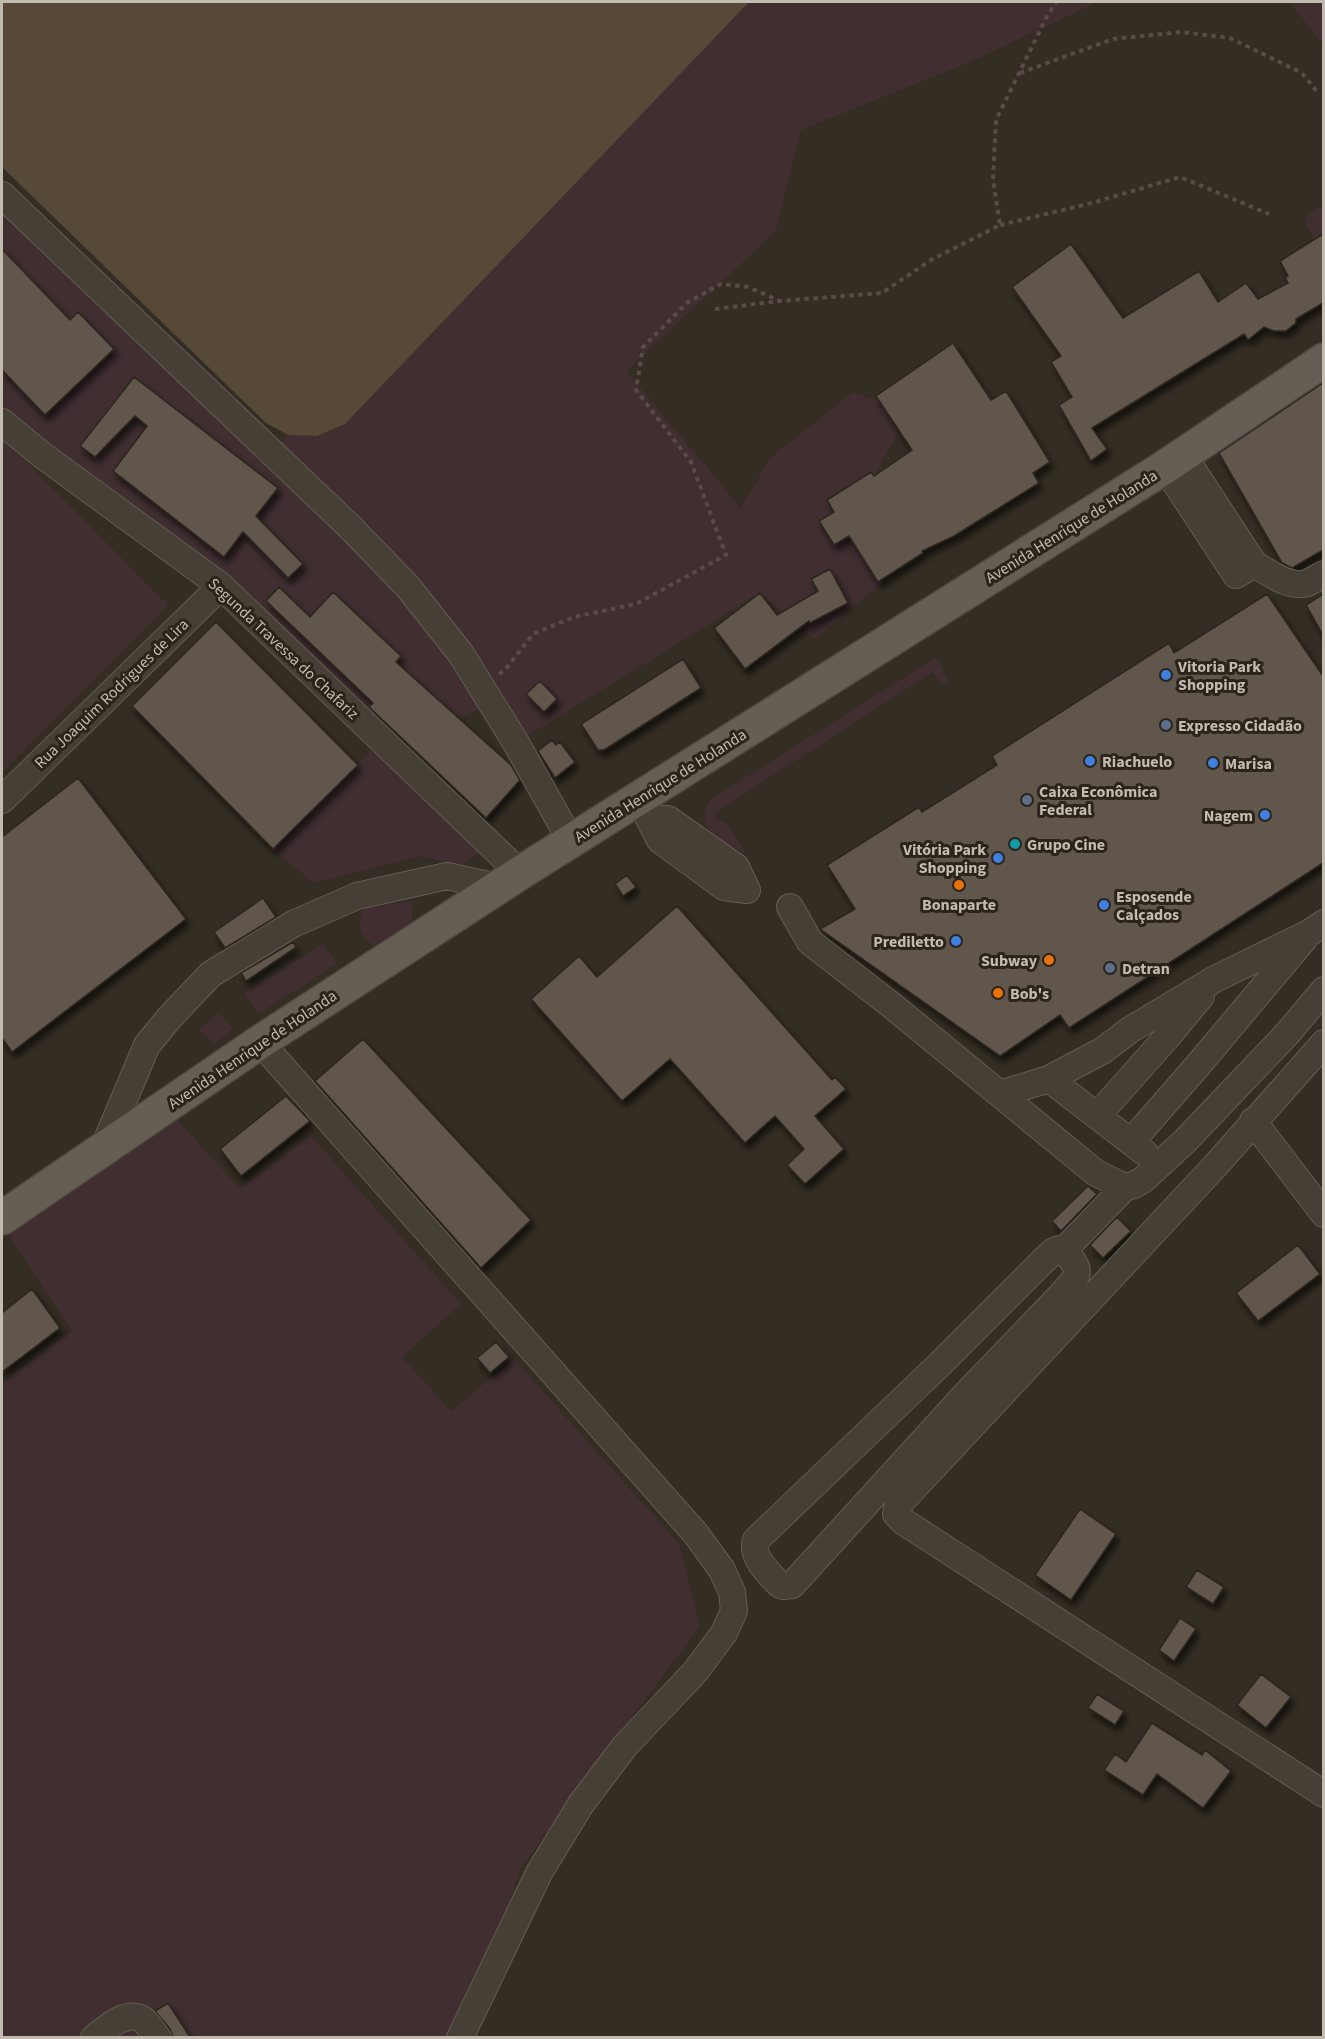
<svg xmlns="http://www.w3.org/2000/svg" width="1325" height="2039" font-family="'Source Sans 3',sans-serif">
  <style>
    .green { fill: #402e31 }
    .water { fill: #574937 }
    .building { fill: #60574b; stroke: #2c261d; stroke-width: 1.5; filter: url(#shadow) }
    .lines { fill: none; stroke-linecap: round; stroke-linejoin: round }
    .minor-casing { stroke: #635d53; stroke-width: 28 }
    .major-casing { stroke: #4f483f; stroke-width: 36 }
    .path { stroke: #5a4a48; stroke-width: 4; stroke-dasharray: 4.5 4.5; stroke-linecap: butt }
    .minor { stroke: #453f36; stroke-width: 26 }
    .major { stroke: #655e54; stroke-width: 33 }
    .shop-dot { fill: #3f7fe0; stroke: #2a241b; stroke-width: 2 }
    .service-dot { fill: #5c6f8a; stroke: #2a241b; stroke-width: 2 }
    .culture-dot { fill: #0f9aa8; stroke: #2a241b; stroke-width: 2 }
    .food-dot { fill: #e8710a; stroke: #2a241b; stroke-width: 2 }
    .labels { text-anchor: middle; stroke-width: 6; stroke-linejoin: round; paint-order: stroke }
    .street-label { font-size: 16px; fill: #c2bbb0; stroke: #2a241b }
    .poi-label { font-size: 16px; font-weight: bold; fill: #c2bbb0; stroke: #2a241b; text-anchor: start }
  </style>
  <defs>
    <filter id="shadow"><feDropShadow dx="3.5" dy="6" stdDeviation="3" flood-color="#0009"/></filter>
  </defs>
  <rect width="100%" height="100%" fill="#342d23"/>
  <path class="green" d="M 749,2 L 1098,2 L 968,63 L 801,130 L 775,232 L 626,371 L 741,508 L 770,458 L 853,392 L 909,412 L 875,475 L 921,551 L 815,639 L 760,593 L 516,743 L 491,703 L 411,744 L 193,565 L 2,416 L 2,200 L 271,451 L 288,435 L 317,436 L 345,424 Z
    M 1290,2 L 1323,2 L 1323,45 Z
    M 1323,205 L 1323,235 L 1314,240 L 1304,218 Z
    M 2,437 L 168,605 L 2,772 Z
    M 935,658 L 940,664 L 948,681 L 942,685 L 933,672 L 719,810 L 715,815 L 718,821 L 725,821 L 747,855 C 725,841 690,830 711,799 Z
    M 371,750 L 482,851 L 460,866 L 420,856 L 313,883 L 273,849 Z
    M 413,901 L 412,922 L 373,946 C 360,932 356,927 364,908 Z
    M 323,944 L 337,964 L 258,1014 L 245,993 Z
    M 218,1013 L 234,1029 L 214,1044 L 199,1030 Z
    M 171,1113 L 240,1189 L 311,1136 L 461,1304 L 402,1357 L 451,1411 L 514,1359 L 679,1544 L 700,1626 L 520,1869 L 469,2037 L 2,2037 L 2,1383 L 72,1331 L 6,1231 Z"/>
  <path class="water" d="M 2,2 L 749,2 L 345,424 L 317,436 L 288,435 L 266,423 L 2,167 Z"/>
  <path class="building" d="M 1323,234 L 1323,303 L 1296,319 L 1296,323 L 1286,331 L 1274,331 L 1264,327 L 1248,340 L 1244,334 L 1092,428 L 1107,449 L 1091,461 L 1059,405 L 1072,397 L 1051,362 L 1061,356 L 1012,287 L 1071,244 L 1123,318 L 1199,271 L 1218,302 L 1246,283 L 1258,299 L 1288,283 L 1285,278 L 1288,276 L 1280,261 Z
    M 2,249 L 70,320 L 78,312 L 114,349 L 45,415 L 2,370 Z
    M 953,343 L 991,400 L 1006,391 L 1050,462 L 1033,473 L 1039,483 L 954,536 L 922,551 L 923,553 L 878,582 L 849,536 L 834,545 L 819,521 L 834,512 L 827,500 L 871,472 L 874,476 L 912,450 L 876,396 Z
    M 134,377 L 278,488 L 256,516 L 303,564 L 288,578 L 243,532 L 224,557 L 113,471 L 147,426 L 135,416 L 95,457 L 80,446 Z
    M 1323,383 L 1323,550 L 1292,568 L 1282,563 L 1219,453 Z
    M 830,569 L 848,603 L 810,623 L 809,621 L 745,669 L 714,628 L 760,593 L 777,615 L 818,591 L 811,579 Z
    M 279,587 L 310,617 L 333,592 L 401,656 L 396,662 L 511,765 L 520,780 L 486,818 L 369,707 L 373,703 L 266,601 Z
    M 1267,594 L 1323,676 L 1323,863 L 1069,1028 L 1060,1015 L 1000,1056 L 820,929 L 855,909 L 827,865 L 919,807 L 922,812 L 997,765 L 992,756 L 1169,643 L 1174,653 Z
    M 1323,594 L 1323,635 L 1306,605 Z
    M 216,622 L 358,765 L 273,849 L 132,706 Z
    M 683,659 L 701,688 L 604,750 L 598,750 L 581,724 Z
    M 540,681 L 557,699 L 544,712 L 526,694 Z
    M 552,740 L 556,745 L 560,742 L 575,762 L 555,778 L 538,751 Z
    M 78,778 L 186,919 L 12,1052 L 2,1038 L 2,837 Z
    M 627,875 L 636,887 L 623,896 L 615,884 Z
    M 263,898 L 276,917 L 225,948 L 214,932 Z
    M 677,906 L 832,1080 L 835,1077 L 846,1089 L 815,1116 L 844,1149 L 805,1184 L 787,1165 L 804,1149 L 775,1116 L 745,1143 L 670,1059 L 622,1101 L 531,999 L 579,956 L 597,977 Z
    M 293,942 L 296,947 L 246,981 L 241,973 Z
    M 363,1039 L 531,1220 L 481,1268 L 315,1081 Z
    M 286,1096 L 310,1121 L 241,1176 L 220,1149 Z
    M 1088,1186 L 1097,1194 L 1061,1231 L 1052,1221 Z
    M 1117,1217 L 1131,1231 L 1103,1258 L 1090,1245 Z
    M 1298,1245 L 1320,1274 L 1258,1321 L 1236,1293 Z
    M 32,1289 L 60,1328 L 2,1372 L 2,1313 Z
    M 496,1342 L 509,1357 L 490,1373 L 477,1358 Z
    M 1080,1509 L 1116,1534 L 1071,1600 L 1035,1575 Z
    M 1197,1570 L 1224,1587 L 1213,1604 L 1186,1587 Z
    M 1180,1618 L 1196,1629 L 1174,1661 L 1159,1650 Z
    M 1261,1674 L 1291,1697 L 1266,1728 L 1237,1705 Z
    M 1097,1694 L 1124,1711 L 1115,1725 L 1088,1708 Z
    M 1152,1723 L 1202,1755 L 1205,1750 L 1231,1771 L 1203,1808 L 1157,1774 L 1143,1795 L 1104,1770 L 1115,1754 L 1126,1762 Z
    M 168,2003 L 190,2037 L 173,2037 L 170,2029 L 155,2011 Z"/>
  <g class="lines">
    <defs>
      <path id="minor" d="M 2,195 L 351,528 L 408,587 L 461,654 L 516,743 L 571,841
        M 2,422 L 42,455 L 221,586 L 520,873
        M 1183,455 L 1254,564
        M 1165,467 L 1236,575 L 1254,564 C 1268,572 1290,589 1307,583 C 1312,581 1318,577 1324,574
        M 2,800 L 221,586
        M 633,801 L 645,811 L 660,840 L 724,887 L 747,890
        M 650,819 L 668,819 L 736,867 L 747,890
        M 790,907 L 810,942 L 890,1004 L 1096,1173 L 1125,1187 L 1134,1185 L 1144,1179 L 1185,1141 L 1287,1034 L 1324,990
        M 260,1042 L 696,1534 L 722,1570 L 732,1592 L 734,1611 L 724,1633 L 695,1672 L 625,1746 L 581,1804 L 539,1873 L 460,2038
        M 1324,1043 L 1216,1165 L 898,1505 L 896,1514 L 904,1522 L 1324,1794
        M 1049,1079 L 1102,1051 L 1130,1030 L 1215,979 L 1309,933 L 1324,923
        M 1000,1094 L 1049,1079 L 1144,1152
        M 1097,1116 L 1168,1036 L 1201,996
        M 1253,1121 L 1324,1214
        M 1131,1142 L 1199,1064 L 1304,939
        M 103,1149 L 147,1045 L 170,1017 L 211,974 L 293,924 L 357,896 L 447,876 L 497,887
        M 1059,1249 C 1064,1251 1067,1254 1071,1259 C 1084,1274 1073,1281 1063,1293 L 967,1393 L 792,1585 L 783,1586 L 779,1584 C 768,1573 750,1555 756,1540 L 939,1365 L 1045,1259 L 1054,1251 Z
        M 1063,1251 L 1125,1187
        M 94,2038 C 107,2028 125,2010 142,2019 C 148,2023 153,2032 158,2038"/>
      <path id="major" d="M 2,1218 L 260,1042 L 520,873 L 1165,467 L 1324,360"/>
    </defs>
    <use href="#minor" class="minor-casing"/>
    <use href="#major" class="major-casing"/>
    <path class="path" d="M 1020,73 L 1113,39 L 1181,32 L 1230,38 L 1302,73 L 1319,94
      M 1000,225 L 1092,203 L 1180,177 L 1269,214
      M 715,309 L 780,301 L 882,293 L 931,260 L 1000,225 L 993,180 L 996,120 L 1046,18 L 1056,2
      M 499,674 L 505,670 L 533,634 L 574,617 L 636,604 L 726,555 L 691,462 L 636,390 L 643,347 L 688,302 L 721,284 L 748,287 L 780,301"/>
    <use href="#minor" class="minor"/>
    <use href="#major" class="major"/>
  </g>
  <g class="shop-dot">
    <circle cx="1166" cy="675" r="6"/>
    <circle cx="1090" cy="761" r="6"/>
    <circle cx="1213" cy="763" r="6"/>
    <circle cx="1265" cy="815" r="6"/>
    <circle cx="998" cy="858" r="6"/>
    <circle cx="1104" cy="905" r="6"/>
    <circle cx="956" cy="941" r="6"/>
  </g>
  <g class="service-dot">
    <circle cx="1166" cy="725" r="6"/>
    <circle cx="1027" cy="800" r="6"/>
    <circle cx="1110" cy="968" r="6"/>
  </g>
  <circle class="culture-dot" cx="1015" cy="844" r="6"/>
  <g class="food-dot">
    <circle cx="959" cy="885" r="6"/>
    <circle cx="1049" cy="960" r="6"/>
    <circle cx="998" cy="993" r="6"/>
  </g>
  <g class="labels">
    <g class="street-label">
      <text transform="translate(1071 526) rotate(-32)" y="6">Avenida Henrique de Holanda</text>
      <text transform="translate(284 648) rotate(43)" y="6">Segunda Travessa do Chafariz</text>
      <text transform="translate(111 693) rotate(-44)" y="6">Rua Joaquim Rodrigues de Lira</text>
      <text transform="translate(660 785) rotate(-32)" y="6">Avenida Henrique de Holanda</text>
      <text transform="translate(252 1049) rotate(-34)" y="6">Avenida Henrique de Holanda</text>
    </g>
    <g class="poi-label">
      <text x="1178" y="672">Vitoria Park<tspan x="1178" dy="18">Shopping</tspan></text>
      <text x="1178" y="731">Expresso Cidadão</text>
      <text x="1102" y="767">Riachuelo</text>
      <text x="1225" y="769">Marisa</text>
      <text x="1039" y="797">Caixa Econômica<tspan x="1039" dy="18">Federal</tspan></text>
      <text x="1253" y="821" text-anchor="end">Nagem</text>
      <text x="1027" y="850">Grupo Cine</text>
      <text x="986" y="855" text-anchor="end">Vitória Park<tspan x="986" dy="18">Shopping</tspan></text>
      <text x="1116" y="902">Esposende<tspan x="1116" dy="18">Calçados</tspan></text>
      <text x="959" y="910" text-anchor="middle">Bonaparte</text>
      <text x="944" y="947" text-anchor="end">Prediletto</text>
      <text x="1037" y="966" text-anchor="end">Subway</text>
      <text x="1122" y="974">Detran</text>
      <text x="1010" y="999">Bob's</text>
    </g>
  </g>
  <rect width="1325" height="2039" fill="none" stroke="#c2bbb0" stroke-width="6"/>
</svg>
